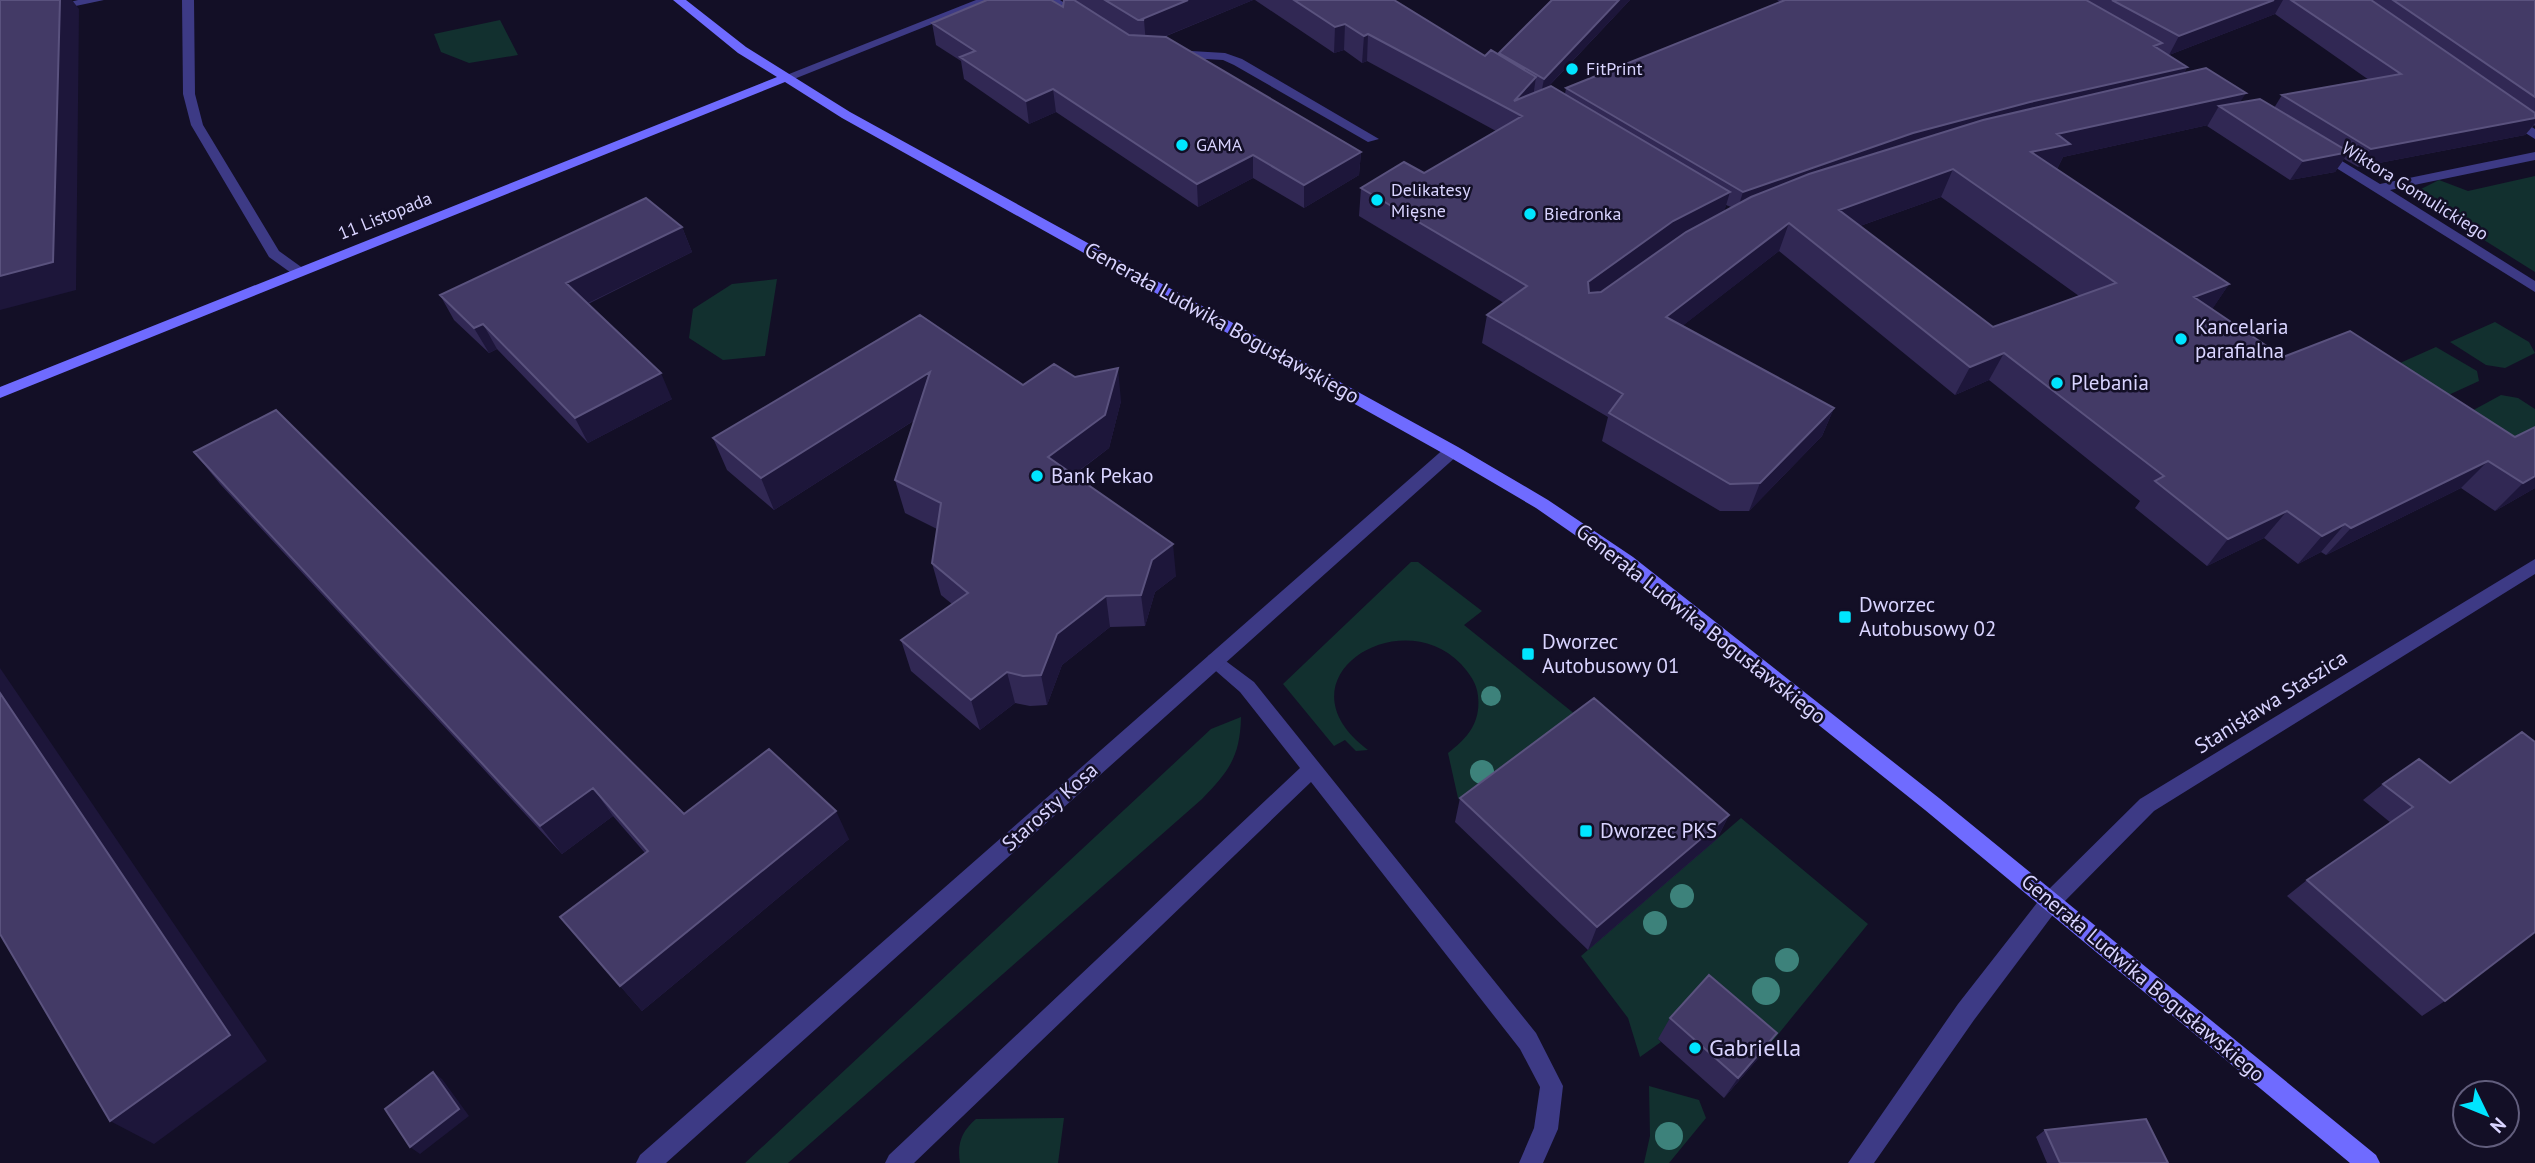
<svg xmlns="http://www.w3.org/2000/svg" width="2535" height="1163" font-family="'PT Sans',sans-serif">
  <style>
    .green { fill: #12302f }
    .lines { fill: none; stroke-linecap: round; stroke-linejoin: round }
    .lane { fill: #3d3a85; fill-rule: evenodd }
    .street { fill: #3d3a85; fill-rule: evenodd }
    .secondary { fill: #6f6bff; fill-rule: evenodd }
    .tree { fill: #3d827b }
    .wall { fill: #312854; fill-rule: evenodd }
    .shaded-wall { fill: #1d163a }
    .building { fill: #433a66; stroke: #5a527e; stroke-width: 2; fill-rule: evenodd }
    .poi-dot { fill: #00e5ff; stroke: #130f26; stroke-width: 2.5 }
    .labels { text-anchor: middle; stroke-width: 5; stroke-linejoin: round; paint-order: stroke }
    .far-poi-label { font-size: 18px; fill: #d9d4ff; stroke: #130f26; text-anchor: start }
    .far-street-label { font-size: 18px; fill: #d9d4ff; stroke: #130f26 }
    .street-label { font-size: 21px; fill: #d9d4ff; stroke: #130f26 }
    .poi-label { font-size: 21px; fill: #d9d4ff; stroke: #130f26; text-anchor: start }
    .near-poi-label { font-size: 24px; fill: #d9d4ff; stroke: #130f26; text-anchor: start }
  </style>
  <rect width="100%" height="100%" fill="#130f26"/>
  <path class="green" d="M 500,20 L 518,55 L 469,63 L 441,52 L 434,34 Z
    M 2535,176 L 2535,272 L 2425,203 L 2417,191 L 2439,180 L 2468,191 Z
    M 777,279 L 765,356 L 723,360 L 689,338 L 693,309 L 732,284 Z
    M 2495,322 L 2529,342 L 2535,353 L 2505,368 L 2486,365 L 2450,342 Z
    M 2436,347 L 2477,371 L 2479,381 L 2431,403 L 2382,371 Z
    M 2501,395 L 2518,398 L 2535,409 L 2535,436 L 2507,451 L 2457,419 Z
    M 1411,562 L 1418,562 L 1482,611 L 1464,625 L 1586,723 L 1472,810 L 1458,798 L 1448,753 C 1468,738 1481,722 1478,696 C 1477,683 1469,673 1461,664 C 1399,600 1274,680 1368,750 L 1356,751 L 1345,740 L 1334,746 L 1283,684 Z
    M 1241,717 C 1240,757 1229,771 1202,799 L 788,1163 L 745,1163 L 1211,729 Z
    M 1741,818 L 1868,924 L 1762,1054 L 1697,997 L 1658,1039 L 1661,1042 L 1640,1057 L 1628,1018 L 1581,956 Z
    M 1649,1086 L 1699,1100 L 1706,1118 L 1669,1163 L 1644,1163 L 1650,1136 Z
    M 1064,1118 L 1058,1163 L 960,1163 C 957,1144 961,1132 976,1119 Z"/>
  <g class="lines">
    <path class="lane" d="M 182,0 L 194,0 L 195,94 L 203,125 L 279,251 L 304,269 L 304,275 L 294,275 L 269,257 L 191,125 L 183,94 Z
      M 1046,0 L 1060,0 L 1082,15 L 1072,17 Z
      M 1174,50 L 1225,53 L 1242,59 L 1379,139 L 1368,142 L 1234,65 L 1223,60 L 1170,57 L 1168,54 Z
      M 1215,653 L 1254,682 L 1536,1033 L 1563,1086 L 1558,1129 L 1543,1163 L 1519,1163 L 1534,1128 L 1540,1087 L 1520,1049 L 1311,782 L 914,1163 L 885,1163 L 889,1155 L 1300,768 L 1240,692 L 1209,665 L 1206,660 L 1209,655 Z"/>
    <path class="street" d="M 78,0 L 104,0 L 52,11 L 46,8 Z
      M 976,0 L 992,0 L 789,81 L 779,78 Z
      M 2509,113 L 2535,129 L 2535,139 L 2505,120 L 2505,114 Z
      M 2322,149 L 2380,184 L 2535,152 L 2535,160 L 2390,190 L 2535,281 L 2535,292 L 2317,156 L 2316,153 Z
      M 1452,445 L 1460,451 L 1458,455 L 666,1163 L 636,1163 L 640,1155 L 1446,447 Z
      M 2535,559 L 2535,574 L 2154,811 L 2058,908 L 1974,1020 L 1874,1163 L 1848,1163 L 1958,1004 L 2044,894 L 2140,799 Z"/>
    <path class="secondary" d="M 673,0 L 686,0 L 746,47 L 850,112 L 1458,447 L 1548,500 L 1633,557 L 1939,798 L 2376,1155 L 2380,1163 L 2350,1163 L 1925,810 L 1621,567 L 1536,508 L 1446,455 L 842,118 L 785,82 L 0,398 L 0,387 L 777,77 L 738,53 Z"/>
  </g>
  <g class="tree">
    <circle cx="1491" cy="696" r="10"/>
    <circle cx="1482" cy="772" r="12"/>
    <circle cx="1682" cy="896" r="12"/>
    <circle cx="1655" cy="923" r="12"/>
    <circle cx="1787" cy="960" r="12"/>
    <circle cx="1766" cy="991" r="14"/>
    <circle cx="1669" cy="1136" r="14"/>
  </g>
  <path class="wall" d="M 1064,0 L 1253,0 L 1164,37 L 1361,152 L 1359,175 L 1304,208 L 1253,178 L 1198,207 L 1056,112 L 1029,124 L 964,79 L 961,61 L 936,45 L 932,23 L 1063,7 Z
    M 1255,0 L 1394,0 L 1485,56 L 1499,55 L 1499,53 L 1551,0 L 1630,0 L 1548,87 L 1565,94 L 1566,88 L 1780,2 L 1777,0 L 2535,0 L 2535,126 L 2534,125 L 2525,135 L 2358,167 L 2344,159 L 2335,172 L 2290,180 L 2207,126 L 2208,125 L 2063,157 L 2057,169 L 2229,284 L 2212,309 L 2283,357 L 2350,331 L 2535,488 L 2495,511 L 2461,488 L 2326,555 L 2321,552 L 2298,564 L 2264,538 L 2207,566 L 2135,508 L 2140,501 L 1989,380 L 1955,395 L 1779,251 L 1682,326 L 1834,408 L 1822,436 L 1749,511 L 1720,511 L 1602,441 L 1608,417 L 1482,343 L 1487,315 L 1504,303 L 1359,216 L 1361,188 L 1424,173 L 1496,131 L 1367,61 L 1362,63 L 1344,50 L 1334,53 ZM 2275,14 L 2369,80 L 2282,95 L 2274,108 L 2240,102 L 2184,73 L 2187,67 L 2159,49 L 2169,55 ZM 1941,197 L 2079,296 L 1993,327 L 1860,226 ZM 1726,205 L 1731,207 L 1724,211 Z
    M 682,227 L 692,252 L 588,304 L 672,399 L 588,443 L 497,349 L 489,353 L 454,320 L 440,295 Z
    M 1075,377 L 1121,401 L 1109,448 L 1074,475 L 1176,576 L 1155,592 L 1145,626 L 1110,627 L 1062,665 L 1047,705 L 1030,706 L 1015,703 L 980,730 L 911,671 L 901,640 L 952,604 L 941,595 L 932,563 L 937,529 L 905,513 L 895,480 L 915,420 L 774,510 L 727,470 L 713,438 L 1023,385 Z
    M 194,452 L 684,814 L 849,839 L 642,1011 L 560,917 L 645,853 L 613,816 L 562,854 L 220,484 Z
    M 2535,742 L 2535,933 L 2534,932 L 2445,1001 L 2422,1016 L 2287,896 L 2307,880 L 2391,823 L 2363,800 L 2383,784 L 2450,783 Z
    M 1460,798 L 1729,815 L 1717,839 L 1588,950 L 1455,822 Z
    M 1670,1018 L 1777,1033 L 1762,1054 L 1724,1098 L 1658,1039 Z
    M 2045,1130 L 2168,1163 L 2047,1163 L 2036,1137 Z"/>
  <path class="shaded-wall" d="M 11,0 L 72,0 L 79,9 L 76,290 L 0,310 L 0,276 Z
    M 1188,0 L 1253,0 L 1146,44 L 1144,20 L 1142,19 Z
    M 1619,0 L 1630,0 L 1541,94 L 1544,79 Z
    M 2274,0 L 2283,0 L 2275,14 L 2169,55 L 2179,36 Z
    M 1345,24 L 1344,50 L 1334,53 L 1335,27 Z
    M 1368,34 L 1367,61 L 1362,63 L 1364,36 Z
    M 2187,67 L 2177,86 L 1737,211 L 1743,192 L 1913,133 L 2030,102 Z
    M 1536,77 L 1532,104 L 1514,101 Z
    M 1053,89 L 1056,112 L 1029,124 L 1026,101 Z
    M 2246,93 L 2232,115 L 2219,106 L 2208,125 L 2063,157 L 2056,171 L 2031,152 L 2057,134 Z
    M 2535,118 L 2535,123 L 2525,135 L 2358,167 L 2371,149 Z
    M 1361,152 L 1359,175 L 1304,208 L 1304,185 Z
    M 2349,152 L 2335,172 L 2290,180 L 2303,161 Z
    M 1253,155 L 1253,178 L 1198,207 L 1197,184 Z
    M 1953,169 L 1941,197 L 1829,237 L 1839,210 Z
    M 1730,192 L 1722,219 L 1581,310 L 1588,282 L 1673,221 Z
    M 1789,223 L 1779,251 L 1658,345 L 1666,317 Z
    M 682,227 L 692,252 L 578,308 L 566,283 Z
    M 2229,284 L 2211,311 L 2194,297 Z
    M 483,324 L 497,349 L 489,353 L 474,328 Z
    M 2004,353 L 1989,380 L 1955,395 L 1970,367 Z
    M 1118,368 L 1121,401 L 1109,448 L 1054,489 L 1048,457 Z
    M 930,372 L 938,405 L 774,510 L 761,478 Z
    M 661,373 L 672,399 L 588,443 L 575,418 Z
    M 1834,408 L 1822,436 L 1749,511 L 1760,483 Z
    M 2488,461 L 2461,488 L 2326,555 L 2351,528 Z
    M 2535,476 L 2535,488 L 2495,511 L 2523,483 Z
    M 2287,511 L 2264,538 L 2207,566 L 2228,539 Z
    M 2345,524 L 2321,552 L 2298,564 L 2322,536 Z
    M 1173,544 L 1176,576 L 1155,592 L 1145,626 L 1141,595 L 1152,560 Z
    M 1106,596 L 1110,627 L 1062,665 L 1047,705 L 1041,675 L 1057,634 Z
    M 0,668 L 267,1061 L 154,1144 L 110,1121 L 0,693 Z
    M 1007,672 L 1015,703 L 980,730 L 971,700 Z
    M 593,788 L 613,816 L 562,854 L 540,826 Z
    M 836,811 L 849,839 L 642,1011 L 620,986 Z
    M 1729,815 L 1717,839 L 1588,950 L 1597,927 Z
    M 1777,1033 L 1762,1054 L 1724,1098 L 1738,1078 Z
    M 433,1072 L 442,1079 L 469,1116 L 420,1154 L 410,1147 Z"/>
  <path class="building" d="M 0,0 L 60,0 L 53,262 L 0,276 Z
    M 987,0 L 1051,0 L 1063,7 L 1064,0 L 1074,0 L 1129,35 L 1166,37 L 1361,152 L 1304,185 L 1253,155 L 1197,184 L 1053,89 L 1026,101 L 960,57 L 975,51 L 932,23 Z
    M 1105,0 L 1188,0 L 1142,19 L 1144,20 L 1138,20 Z
    M 1294,0 L 1394,0 L 1485,56 L 1491,50 L 1536,77 L 1514,101 L 1551,86 L 1730,192 L 1673,221 L 1588,282 L 1589,293 L 1601,292 L 1686,232 L 1751,197 L 1809,174 L 1983,120 L 2206,68 L 2246,93 L 2057,134 L 2070,144 L 2031,152 L 2229,284 L 2194,297 L 2283,357 L 2350,331 L 2515,437 L 2535,427 L 2535,476 L 2523,483 L 2488,461 L 2351,528 L 2345,524 L 2322,536 L 2287,511 L 2228,539 L 2155,481 L 2164,476 L 2004,353 L 1970,367 L 1789,223 L 1666,317 L 1834,408 L 1760,483 L 1730,484 L 1609,413 L 1623,394 L 1487,315 L 1527,286 L 1361,188 L 1404,162 L 1424,173 L 1522,116 L 1368,34 L 1364,36 L 1345,24 L 1335,27 ZM 1953,169 L 2116,283 L 1993,327 L 1839,210 Z
    M 1552,0 L 1619,0 L 1544,79 L 1499,53 Z
    M 1785,0 L 2086,0 L 2162,43 L 2154,46 L 2187,67 L 2030,102 L 1913,133 L 1743,192 L 1566,88 Z
    M 2112,0 L 2274,0 L 2179,36 Z
    M 2291,0 L 2371,0 L 2535,113 L 2535,118 L 2371,149 L 2282,95 L 2401,74 Z
    M 2393,0 L 2535,0 L 2535,97 Z
    M 2260,99 L 2349,152 L 2303,161 L 2219,106 Z
    M 646,198 L 682,227 L 566,283 L 661,373 L 575,418 L 483,324 L 474,328 L 440,295 Z
    M 920,315 L 1023,385 L 1054,364 L 1075,377 L 1118,368 L 1105,415 L 1048,457 L 1173,544 L 1152,560 L 1141,595 L 1106,596 L 1057,634 L 1041,675 L 1023,676 L 1007,672 L 971,700 L 901,640 L 968,593 L 932,563 L 941,503 L 895,480 L 930,372 L 761,478 L 713,438 Z
    M 276,410 L 684,814 L 769,749 L 836,811 L 620,986 L 560,917 L 648,851 L 593,788 L 540,826 L 194,452 Z
    M 0,693 L 230,1035 L 110,1121 L 0,934 Z
    M 1594,698 L 1729,815 L 1597,927 L 1460,798 Z
    M 2522,732 L 2535,742 L 2535,932 L 2445,1001 L 2307,880 L 2413,807 L 2383,784 L 2419,759 L 2450,783 Z
    M 1709,975 L 1777,1033 L 1738,1078 L 1670,1018 Z
    M 433,1072 L 459,1109 L 410,1147 L 385,1109 Z
    M 2146,1119 L 2168,1163 L 2060,1163 L 2045,1130 Z"/>
  <g class="poi-dot">
    <circle cx="1572" cy="69" r="7"/>
    <circle cx="1182" cy="145" r="7"/>
    <circle cx="1377" cy="200" r="7"/>
    <circle cx="1530" cy="214" r="7"/>
    <circle cx="2181" cy="339" r="7"/>
    <circle cx="2057" cy="383" r="7"/>
    <circle cx="1037" cy="476" r="7"/>
    <rect x="1838" y="610" width="14" height="14" rx="3.5"/>
    <rect x="1521" y="647" width="14" height="14" rx="3.5"/>
    <rect x="1579" y="824" width="14" height="14" rx="3.5"/>
    <circle cx="1695" cy="1048" r="7"/>
  </g>
  <g class="labels">
    <g class="far-poi-label">
      <text x="1586" y="75">FitPrint</text>
      <text x="1196" y="151">GAMA</text>
      <text x="1391" y="196">Delikatesy<tspan x="1391" dy="21">Mięsne</tspan></text>
      <text x="1544" y="220">Biedronka</text>
    </g>
    <g class="far-street-label">
      <text transform="translate(2415 191) rotate(32)" y="6">Wiktora Gomulickiego</text>
      <text transform="translate(385 216) rotate(-22)" y="6">11 Listopada</text>
    </g>
    <g class="street-label">
      <text transform="translate(1222 323) rotate(29)" y="7">Generała Ludwika Bogusławskiego</text>
      <text transform="translate(1701 624) rotate(38)" y="7">Generała Ludwika Bogusławskiego</text>
      <text transform="translate(2271 702) rotate(-32)" y="7">Stanisława Staszica</text>
      <text transform="translate(1050 807) rotate(-42)" y="7">Starosty Kosa</text>
      <text transform="translate(2143 978) rotate(40)" y="7">Generała Ludwika Bogusławskiego</text>
    </g>
    <g class="poi-label">
      <text x="2195" y="334">Kancelaria<tspan x="2195" dy="24">parafialna</tspan></text>
      <text x="2071" y="390">Plebania</text>
      <text x="1051" y="483">Bank Pekao</text>
      <text x="1859" y="612">Dworzec<tspan x="1859" dy="24">Autobusowy 02</tspan></text>
      <text x="1542" y="649">Dworzec<tspan x="1542" dy="24">Autobusowy 01</tspan></text>
      <text x="1600" y="838">Dworzec PKS</text>
    </g>
    <g class="near-poi-label">
      <text x="1709" y="1056">Gabriella</text>
    </g>
  </g>
  <g transform="translate(2486 1114) rotate(133)"><circle r="33" fill="#130f26" stroke="#625e7d" stroke-width="2"/>
  <path d="M0-5L12 26L0 18L-12 26Z" fill="#00e5ff"/>
  <text y="-10" font-size="19" font-weight="bold" text-anchor="middle" fill="#d9d4ff">N</text>
  </g>
</svg>
